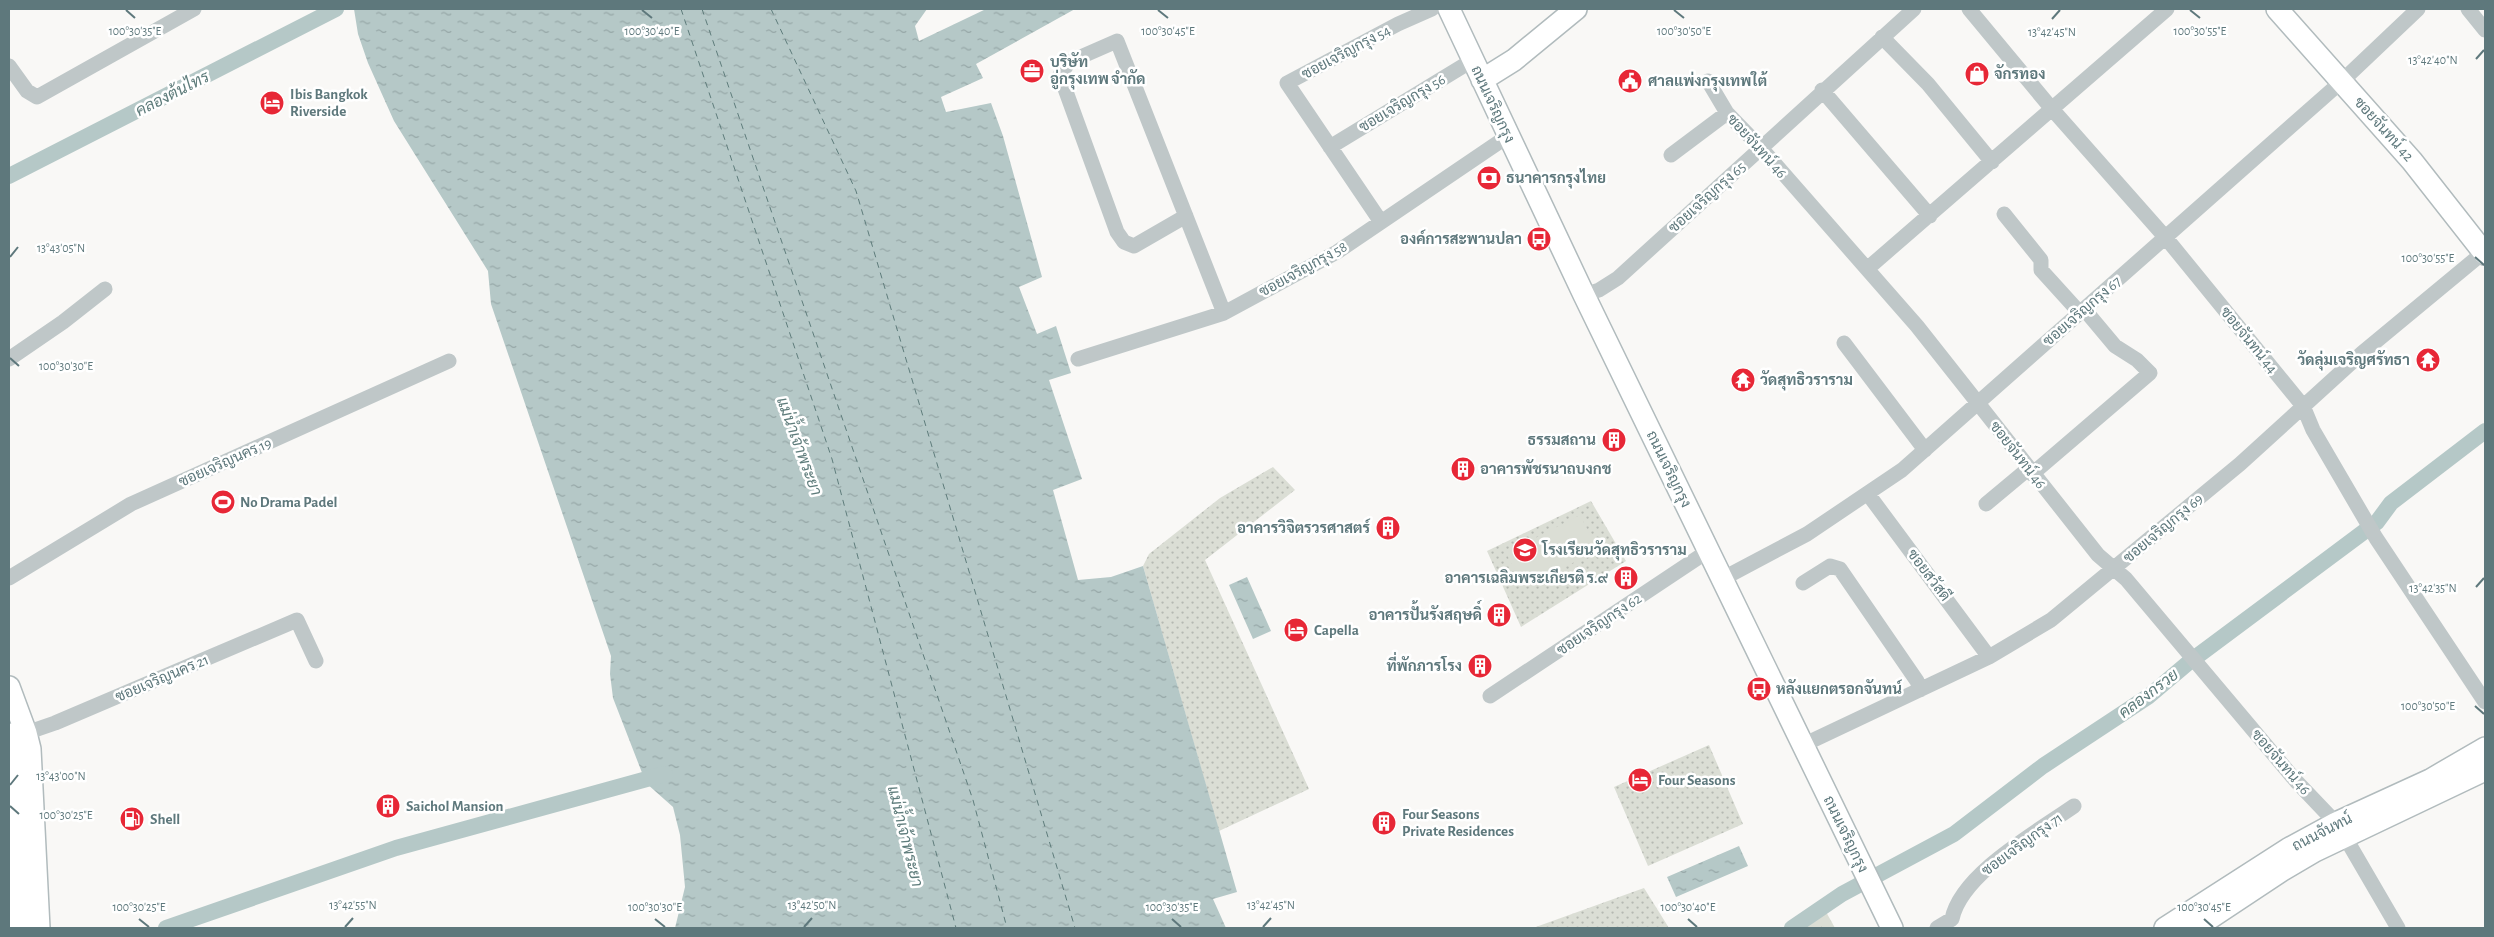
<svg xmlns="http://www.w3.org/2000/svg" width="2494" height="937" font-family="'Alegreya Sans',Sarabun,sans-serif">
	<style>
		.forest { fill: url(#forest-firs) }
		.park { fill: url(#park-dots) }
		.pitch { fill: #dbded5 }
		.water { fill: url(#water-ripples) }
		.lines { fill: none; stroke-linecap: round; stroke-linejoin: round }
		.canal { stroke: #b5c8c7; stroke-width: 16 }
		.ferry { stroke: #5e7c7b; stroke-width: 1; stroke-dasharray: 6 5; stroke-linecap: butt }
		.secondary-casing { stroke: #b1bbbd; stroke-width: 24 }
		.street { stroke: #bfc7c8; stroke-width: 15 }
		.secondary { stroke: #fff; stroke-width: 21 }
		.ticks { fill: none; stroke: #5e787c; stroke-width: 2 }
		.labels { text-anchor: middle; stroke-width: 5; stroke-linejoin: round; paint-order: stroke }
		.street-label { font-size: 15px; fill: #5e787c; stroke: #fff }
		.poi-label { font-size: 15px; font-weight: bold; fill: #5e787c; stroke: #fff; text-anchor: start }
		.water-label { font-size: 16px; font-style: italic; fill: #5e7c7b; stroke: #fff }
		.ticks-label { font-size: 12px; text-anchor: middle; fill: #5e787c; stroke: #fff; stroke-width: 5; stroke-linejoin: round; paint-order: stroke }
	</style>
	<defs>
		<pattern id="forest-firs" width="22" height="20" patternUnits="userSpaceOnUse" patternTransform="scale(1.25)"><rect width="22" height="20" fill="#dbded5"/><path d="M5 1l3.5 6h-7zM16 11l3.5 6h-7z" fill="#b5b9b2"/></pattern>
		<pattern id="park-dots" width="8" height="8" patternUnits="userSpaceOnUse" patternTransform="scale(1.25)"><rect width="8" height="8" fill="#dbded5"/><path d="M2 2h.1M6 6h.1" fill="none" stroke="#b5b9b2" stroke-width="1.8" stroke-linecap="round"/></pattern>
		<pattern id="water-ripples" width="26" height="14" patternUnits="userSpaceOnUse" patternTransform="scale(1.25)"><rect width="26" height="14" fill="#b5c8c7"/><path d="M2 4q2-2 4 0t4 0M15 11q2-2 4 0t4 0" fill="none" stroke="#96a7a7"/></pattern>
	</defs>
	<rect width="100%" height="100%" fill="#f9f8f6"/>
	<path class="forest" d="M 1825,910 L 1835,928 L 1798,928 Z"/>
	<path class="park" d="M 1273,467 L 1295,490 L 1205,560 L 1309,789 L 1219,831 L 1143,566 L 1149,554 L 1220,498 Z
		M 1591,501 L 1626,561 L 1521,627 L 1487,551 Z
		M 1709,745 L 1743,824 L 1648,866 L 1614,787 Z
		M 1644,888 L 1669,928 L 1533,928 Z"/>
	<path class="pitch" d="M 1580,515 L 1598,550 L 1524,588 L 1506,553 Z"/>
	<path class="water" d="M 354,9 L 927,9 L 915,26 L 919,41 L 986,9 L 1075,9 L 976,64 L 983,78 L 941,97 L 946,112 L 991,103 L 1003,136 L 1042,277 L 1019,287 L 1037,334 L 1056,326 L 1071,373 L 1049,380 L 1082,479 L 1053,490 L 1078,580 L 1111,577 L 1143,566 L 1237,892 L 1213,899 L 1226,928 L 675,928 L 685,887 L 680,835 L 673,807 L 646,783 L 613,698 L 610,674 L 611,656 L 491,304 L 488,271 L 394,121 L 368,63 L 358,34 Z
		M 1247,577 L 1271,631 L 1253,639 L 1229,585 Z
		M 1739,846 L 1748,866 L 1676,897 L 1667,877 Z"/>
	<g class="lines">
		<path class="canal" d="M 9,176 L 336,9
			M 166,928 L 396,848 L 665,774
			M 1792,928 L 1842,894 L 1954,834 L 2043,766 L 2149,696 L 2188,663 L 2377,522 L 2391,503 L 2485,431"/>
		<path class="ferry" d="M 681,9 L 832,459 L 956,928
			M 702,9 L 973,800 L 1007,928
			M 771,9 L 856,191 L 1075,928"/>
		<defs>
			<path id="secondary" d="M 1449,9 L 1584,295 L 1892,928
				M 2277,9 L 2412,161 L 2485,254
				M 1482,80 L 1514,60 L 1576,9
				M 9,687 L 26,733 L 30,749 L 39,928
				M 9,734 L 14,794 L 18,928
				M 2165,928 L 2288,849 L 2336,823 L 2430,780 L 2485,748
				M 2195,928 L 2281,871 L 2315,851 L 2485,770"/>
		</defs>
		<use href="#secondary" class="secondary-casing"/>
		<path class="street" d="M 1969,9 L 2052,109 L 2166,238 L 2303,406 L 2313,430 L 2376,538 L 2485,702
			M 2468,9 L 2485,30
			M 1882,37 L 1928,84 L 1992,162
			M 9,66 L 27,91 L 37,97 L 194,9
			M 1708,81 L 1727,113 L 1761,148 L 1917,326 L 2098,555 L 2126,579 L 2296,781 L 2336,823
			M 1822,90 L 1930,216
			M 1330,147 L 1473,60
			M 1671,155 L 1727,113
			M 2004,214 L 2041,260 L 2041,270 L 2080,313
			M 1186,216 L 1134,246 L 1124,242 L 1117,232 L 1060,75 L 1069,62 L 1117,41 L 1224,313
			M 1381,222 L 1287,83 L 1398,24 L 1432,9
			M 1867,269 L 2167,9
			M 1584,295 L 1599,290 L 1618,278 L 1914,9
			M 1844,343 L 1925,450
			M 9,359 L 63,322 L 105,289
			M 1078,359 L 1224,313 L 1337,252 L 1508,136
			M 2032,474 L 2150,373 L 2137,360 L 2115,346 L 2084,309
			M 1868,494 L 1989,657
			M 1986,504 L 2028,469
			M 9,578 L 131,504 L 449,361
			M 1722,579 L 1807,534 L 1902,470 L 2341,82 L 2418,9
			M 1803,583 L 1830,566 L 1840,569 L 1917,681 L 1920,690
			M 1490,696 L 1708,551
			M 26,733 L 55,723 L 297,620 L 316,661
			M 1803,745 L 1989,657 L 2051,620 L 2240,464 L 2362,353 L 2484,252
			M 2345,837 L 2398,928
			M 1937,928 L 1952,919 C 1961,874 2037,832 2074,806"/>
		<use href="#secondary" class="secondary"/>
	</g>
	<path class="ticks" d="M 126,10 L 135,18M 642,10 L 652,18M 1158,10 L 1168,18M 1674,10 L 1684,18M 2190,10 L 2200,18M 2052,19 L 2060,10M 2476,59 L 2484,50M 10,257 L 18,247M 2475,257 L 2484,265M 10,358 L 19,366M 2476,587 L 2484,578M 2475,706 L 2484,714M 10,785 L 18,775M 10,806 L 19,814M 139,919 L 149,927M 655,919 L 665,927M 1172,919 L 1181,927M 1688,919 L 1697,927M 2204,919 L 2213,927M 345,927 L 353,918M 804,927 L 812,918M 1263,927 L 1271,918"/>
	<defs>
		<symbol id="office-disc" viewBox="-11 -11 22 22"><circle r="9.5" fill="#e72736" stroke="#fff"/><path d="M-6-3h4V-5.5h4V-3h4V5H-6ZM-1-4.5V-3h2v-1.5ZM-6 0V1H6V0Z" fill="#fff"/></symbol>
		<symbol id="shop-disc" viewBox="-11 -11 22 22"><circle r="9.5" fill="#e72736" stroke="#fff"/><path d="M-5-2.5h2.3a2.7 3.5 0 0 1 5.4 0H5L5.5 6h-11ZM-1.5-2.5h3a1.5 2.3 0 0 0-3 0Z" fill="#fff"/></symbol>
		<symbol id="civic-disc" viewBox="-11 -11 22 22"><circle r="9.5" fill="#e72736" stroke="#fff"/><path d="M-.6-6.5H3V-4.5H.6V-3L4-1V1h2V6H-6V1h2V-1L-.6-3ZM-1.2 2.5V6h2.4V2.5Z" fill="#fff"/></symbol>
		<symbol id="hotel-disc" viewBox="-11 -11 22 22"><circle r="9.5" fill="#e72736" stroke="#fff"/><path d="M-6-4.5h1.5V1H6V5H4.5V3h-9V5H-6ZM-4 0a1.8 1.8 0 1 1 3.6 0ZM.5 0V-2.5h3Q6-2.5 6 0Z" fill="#fff"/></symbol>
		<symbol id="bank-disc" viewBox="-11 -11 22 22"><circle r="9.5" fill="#e72736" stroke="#fff"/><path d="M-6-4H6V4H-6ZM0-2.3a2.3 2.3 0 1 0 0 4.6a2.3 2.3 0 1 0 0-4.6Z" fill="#fff"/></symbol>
		<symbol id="bus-disc" viewBox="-11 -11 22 22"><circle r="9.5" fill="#e72736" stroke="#fff"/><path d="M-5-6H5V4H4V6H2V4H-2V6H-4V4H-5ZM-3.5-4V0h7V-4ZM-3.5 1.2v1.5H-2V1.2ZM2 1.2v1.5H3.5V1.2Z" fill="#fff"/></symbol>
		<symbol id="temple-disc" viewBox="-11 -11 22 22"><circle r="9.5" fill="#e72736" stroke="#fff"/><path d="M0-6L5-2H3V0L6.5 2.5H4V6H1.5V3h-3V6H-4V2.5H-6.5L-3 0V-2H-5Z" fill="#fff"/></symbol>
		<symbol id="building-disc" viewBox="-11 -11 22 22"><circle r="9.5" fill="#e72736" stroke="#fff"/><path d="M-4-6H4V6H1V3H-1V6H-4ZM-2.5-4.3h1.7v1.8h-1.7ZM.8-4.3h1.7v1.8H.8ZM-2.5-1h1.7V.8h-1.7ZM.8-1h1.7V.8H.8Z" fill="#fff"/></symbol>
		<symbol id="stadium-disc" viewBox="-11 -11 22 22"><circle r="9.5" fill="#e72736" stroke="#fff"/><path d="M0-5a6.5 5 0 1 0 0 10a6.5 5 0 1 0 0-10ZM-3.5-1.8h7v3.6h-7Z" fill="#fff"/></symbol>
		<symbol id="school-disc" viewBox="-11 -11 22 22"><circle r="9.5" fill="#e72736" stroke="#fff"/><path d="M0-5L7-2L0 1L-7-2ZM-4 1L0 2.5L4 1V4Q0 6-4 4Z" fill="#fff"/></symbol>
		<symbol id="fuel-disc" viewBox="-11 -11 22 22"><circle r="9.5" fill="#e72736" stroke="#fff"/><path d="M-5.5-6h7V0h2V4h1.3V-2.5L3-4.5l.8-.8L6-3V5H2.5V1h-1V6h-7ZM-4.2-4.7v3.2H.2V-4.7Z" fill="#fff"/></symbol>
	</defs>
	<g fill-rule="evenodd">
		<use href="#office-disc" x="1018" y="57" width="28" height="28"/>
		<use href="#shop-disc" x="1963" y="60" width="28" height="28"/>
		<use href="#civic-disc" x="1616" y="67" width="28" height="28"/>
		<use href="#hotel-disc" x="258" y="89" width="28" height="28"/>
		<use href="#bank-disc" x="1475" y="164" width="28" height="28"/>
		<use href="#bus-disc" x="1525" y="225" width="28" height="28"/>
		<use href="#temple-disc" x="2414" y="346" width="28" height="28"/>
		<use href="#temple-disc" x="1729" y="366" width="28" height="28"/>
		<use href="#building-disc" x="1600" y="426" width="28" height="28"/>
		<use href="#building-disc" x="1449" y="455" width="28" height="28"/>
		<use href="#stadium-disc" x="209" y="488" width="28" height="28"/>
		<use href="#building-disc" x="1374" y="514" width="28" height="28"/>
		<use href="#school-disc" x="1511" y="536" width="28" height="28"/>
		<use href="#building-disc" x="1612" y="564" width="28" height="28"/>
		<use href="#building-disc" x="1485" y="601" width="28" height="28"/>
		<use href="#hotel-disc" x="1282" y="616" width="28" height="28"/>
		<use href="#building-disc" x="1466" y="652" width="28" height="28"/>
		<use href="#bus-disc" x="1745" y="675" width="28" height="28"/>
		<use href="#hotel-disc" x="1626" y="766" width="28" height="28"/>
		<use href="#building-disc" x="374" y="792" width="28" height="28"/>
		<use href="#fuel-disc" x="118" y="805" width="28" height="28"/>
		<use href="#building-disc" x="1370" y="809" width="28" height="28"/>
	</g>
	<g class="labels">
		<g class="street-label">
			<text transform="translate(1346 52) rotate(-28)" y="5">ซอยเจริญกรุง 54</text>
			<text transform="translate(1402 103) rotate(-31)" y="5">ซอยเจริญกรุง 56</text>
			<text transform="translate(1493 104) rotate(65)" y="5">ถนนเจริญกรุง</text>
			<text transform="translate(2384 129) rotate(48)" y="5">ซอยจันทน์ 42</text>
			<text transform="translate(1757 146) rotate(48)" y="5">ซอยจันทน์ 46</text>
			<text transform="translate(1707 197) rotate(-42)" y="5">ซอยเจริญกรุง 65</text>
			<text transform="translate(1303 269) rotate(-29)" y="5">ซอยเจริญกรุง 58</text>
			<text transform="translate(2082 311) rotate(-41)" y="5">ซอยเจริญกรุง 67</text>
			<text transform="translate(2249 340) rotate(51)" y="5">ซอยจันทน์ 44</text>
			<text transform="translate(2018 455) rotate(52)" y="5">ซอยจันทน์ 46</text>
			<text transform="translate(225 462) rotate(-24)" y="5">ซอยเจริญนคร 19</text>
			<text transform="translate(1669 469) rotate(64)" y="5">ถนนเจริญกรุง</text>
			<text transform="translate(2163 528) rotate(-40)" y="5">ซอยเจริญกรุง 69</text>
			<text transform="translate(1929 575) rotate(53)" y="5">ซอยสวัสดี</text>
			<text transform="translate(1599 624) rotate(-34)" y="5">ซอยเจริญกรุง 62</text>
			<text transform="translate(162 678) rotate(-23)" y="5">ซอยเจริญนคร 21</text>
			<text transform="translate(2281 762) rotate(49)" y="5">ซอยจันทน์ 46</text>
			<text transform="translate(2322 832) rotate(-27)" y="5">ถนนจันทน์</text>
			<text transform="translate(1846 834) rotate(64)" y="5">ถนนเจริญกรุง</text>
			<text transform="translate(2022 844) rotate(-36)" y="5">ซอยเจริญกรุง 71</text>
		</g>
		<g class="poi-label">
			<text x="1050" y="67">บริษัท<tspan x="1050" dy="17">อู่กรุงเทพ จำกัด</tspan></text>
			<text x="1994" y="79">จักรทอง</text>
			<text x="1648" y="86">ศาลแพ่งกรุงเทพใต้</text>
			<text x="290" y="99">Ibis Bangkok<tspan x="290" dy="17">Riverside</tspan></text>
			<text x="1506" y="183">ธนาคารกรุงไทย</text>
			<text x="1522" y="244" text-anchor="end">องค์การสะพานปลา</text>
			<text x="2410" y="365" text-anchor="end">วัดลุ่มเจริญศรัทธา</text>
			<text x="1760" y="385">วัดสุทธิวราราม</text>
			<text x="1596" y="445" text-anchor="end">ธรรมสถาน</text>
			<text x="1480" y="474">อาคารพัชรนาถบงกช</text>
			<text x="240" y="507">No Drama Padel</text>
			<text x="1370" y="533" text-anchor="end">อาคารวิจิตรวรศาสตร์</text>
			<text x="1542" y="555">โรงเรียนวัดสุทธิวราราม</text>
			<text x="1608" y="583" text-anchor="end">อาคารเฉลิมพระเกียรติ ร.๙</text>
			<text x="1482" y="620" text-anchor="end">อาคารปั้นรังสฤษดิ์</text>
			<text x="1314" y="635">Capella</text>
			<text x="1462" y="671" text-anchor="end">ที่พักภารโรง</text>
			<text x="1776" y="694">หลังแยกตรอกจันทน์</text>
			<text x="1658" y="785">Four Seasons</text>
			<text x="406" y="811">Saichol Mansion</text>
			<text x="1402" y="819">Four Seasons<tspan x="1402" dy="17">Private Residences</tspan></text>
			<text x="150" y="824">Shell</text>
		</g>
		<g class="water-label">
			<text transform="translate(172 93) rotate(-27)" y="6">คลองต้นไทร</text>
			<text transform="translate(800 446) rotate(70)" y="6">แม่น้ำเจ้าพระยา</text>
			<text transform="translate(2148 693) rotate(-37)" y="6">คลองกรวย</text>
			<text transform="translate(906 836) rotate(76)" y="6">แม่น้ำเจ้าพระยา</text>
		</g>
	</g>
	<g class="ticks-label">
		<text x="135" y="35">100°30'35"E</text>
		<text x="652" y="35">100°30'40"E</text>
		<text x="1168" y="35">100°30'45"E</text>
		<text x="1684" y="35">100°30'50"E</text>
		<text x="2200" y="35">100°30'55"E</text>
		<text x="2052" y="36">13°42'45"N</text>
		<text x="2433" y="64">13°42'40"N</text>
		<text x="61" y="252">13°43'05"N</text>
		<text x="2428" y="262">100°30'55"E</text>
		<text x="66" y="370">100°30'30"E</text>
		<text x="2433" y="592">13°42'35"N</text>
		<text x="2428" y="710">100°30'50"E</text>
		<text x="61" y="780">13°43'00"N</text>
		<text x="66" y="819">100°30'25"E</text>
		<text x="353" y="909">13°42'55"N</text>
		<text x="812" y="909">13°42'50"N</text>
		<text x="1271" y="909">13°42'45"N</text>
		<text x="139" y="911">100°30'25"E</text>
		<text x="655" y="911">100°30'30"E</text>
		<text x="1172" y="911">100°30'35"E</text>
		<text x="1688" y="911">100°30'40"E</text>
		<text x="2204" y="911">100°30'45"E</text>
	</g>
	<rect width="2494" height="937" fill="none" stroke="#5e787c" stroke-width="20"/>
</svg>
